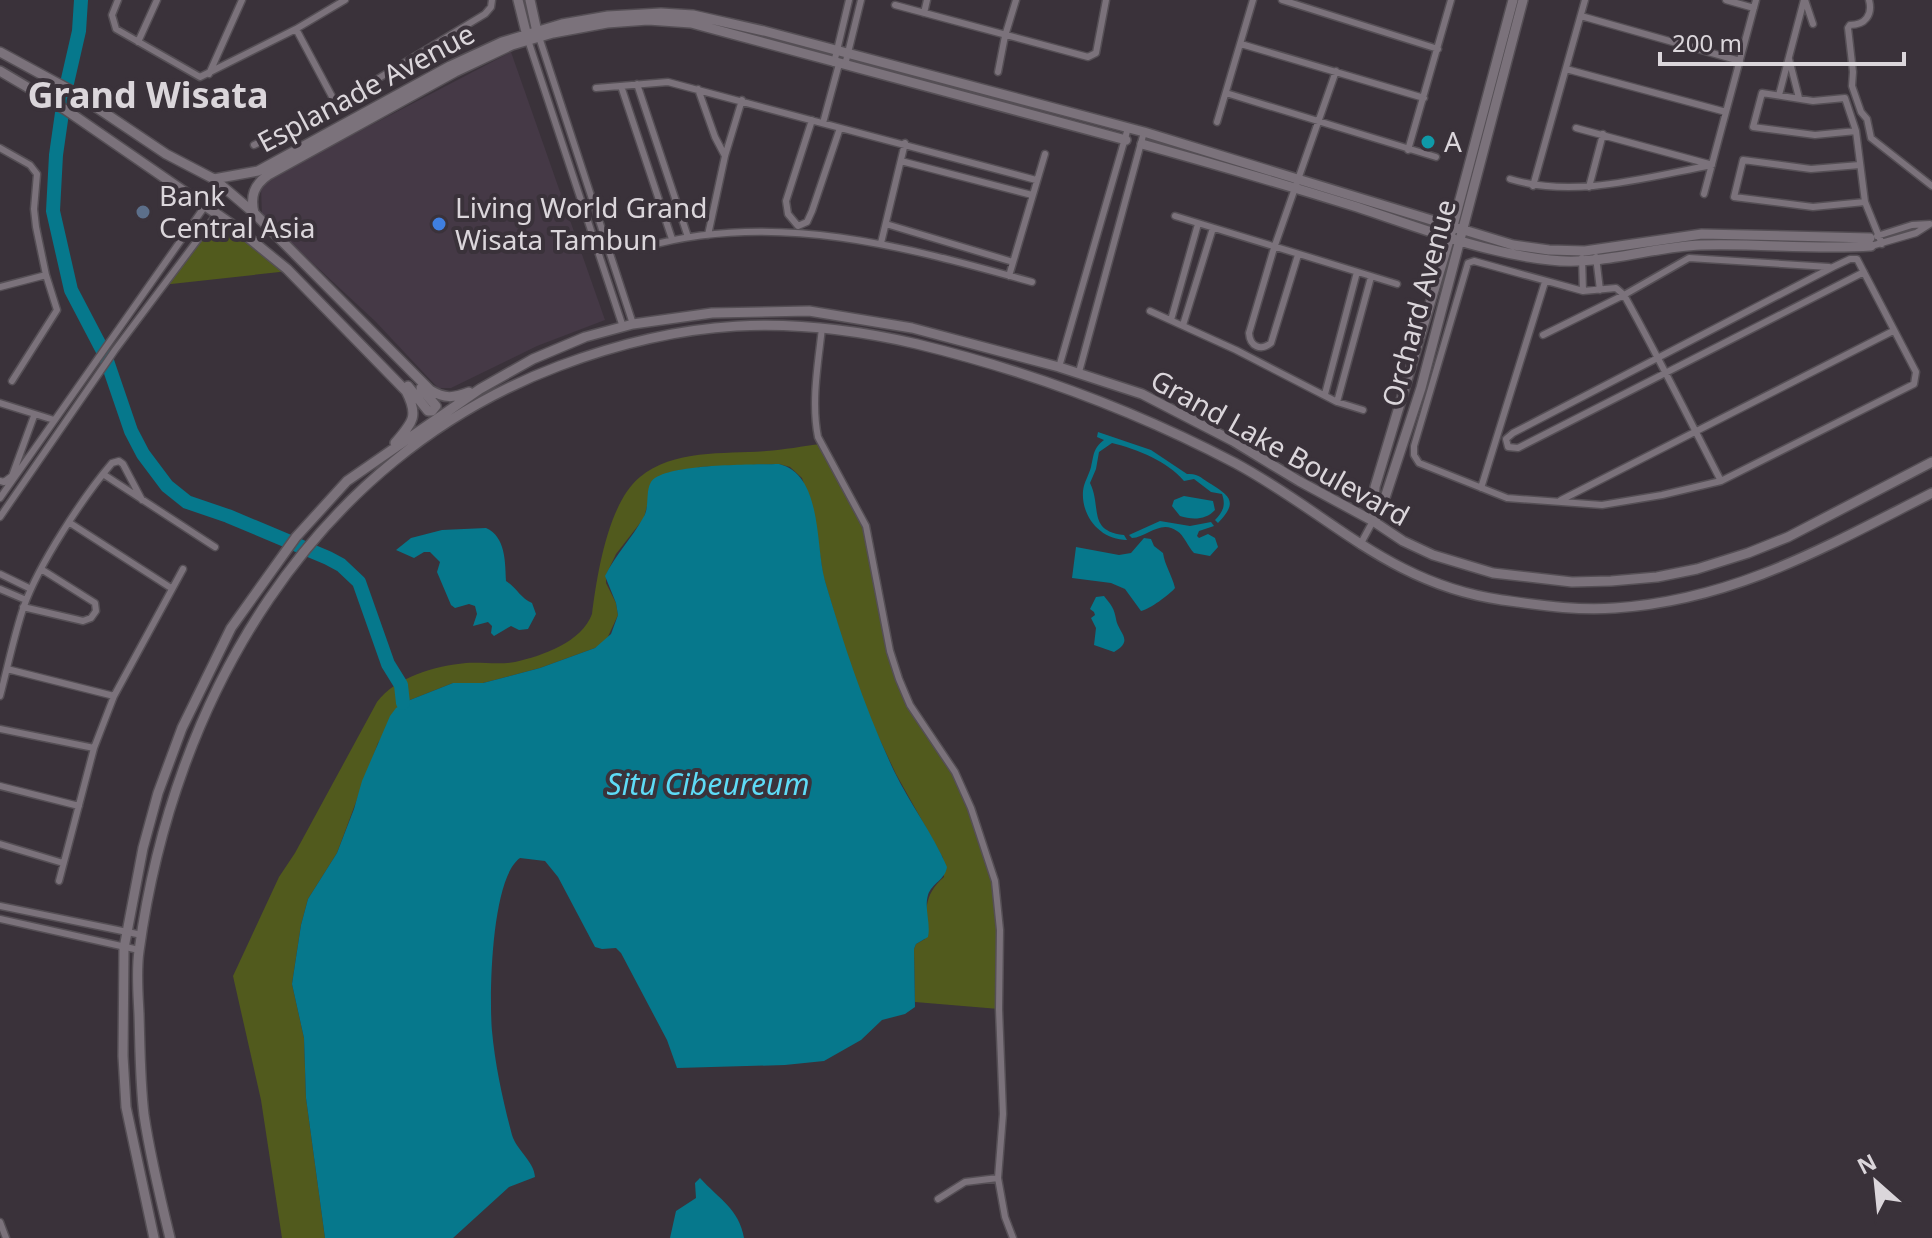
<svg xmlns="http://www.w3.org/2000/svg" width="1932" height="1238" font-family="'Noto Sans',sans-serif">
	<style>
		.built { fill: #453946 }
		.green { fill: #515a1d }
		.water { fill: #06788c }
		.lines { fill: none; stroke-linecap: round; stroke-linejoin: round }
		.river { stroke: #06788c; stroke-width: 14 }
		.street-casing { stroke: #554f55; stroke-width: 9 }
		.secondary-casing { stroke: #554f55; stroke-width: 12 }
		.street { stroke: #7b727b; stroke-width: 6 }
		.secondary { stroke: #7b727b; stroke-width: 9 }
		.culture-dot { fill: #0f9aa8; stroke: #3a323a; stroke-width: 3 }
		.service-dot { fill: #5c6f8a; stroke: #3a323a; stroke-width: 3 }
		.shop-dot { fill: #3f7fe0; stroke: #3a323a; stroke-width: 3 }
		.labels { text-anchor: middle; stroke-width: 8; stroke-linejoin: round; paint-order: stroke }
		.street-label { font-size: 28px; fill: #dbd6db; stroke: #3a323a }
		.poi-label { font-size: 28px; fill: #dbd6db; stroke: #3a323a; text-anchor: start }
		.water-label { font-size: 30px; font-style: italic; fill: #5edbf6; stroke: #3a323a }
		.district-label { font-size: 36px; font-weight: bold; fill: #dbd6db; stroke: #3a323a }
	</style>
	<rect width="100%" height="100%" fill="#3a323a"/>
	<path class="built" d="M 511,52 L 605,320 L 537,346 L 451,388 L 438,388 L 375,321 L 262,216 L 261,188 L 272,177 Z"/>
	<path class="green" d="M 217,214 L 289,271 L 162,285 Z
		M 821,444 L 866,526 L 890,651 L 910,705 L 955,772 L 995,881 L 999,910 L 999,1009 L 915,1002 L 914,949 L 916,944 L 925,939 C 927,912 922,896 944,877 L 943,858 L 896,774 L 871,721 L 848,660 L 823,575 L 814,514 L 802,478 L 790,467 L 779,464 L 699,467 L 649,498 L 644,518 L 616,554 L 606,575 L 606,583 L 616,603 L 618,615 L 606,641 L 595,648 L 540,668 L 483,683 L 453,683 L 410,700 L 378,743 L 337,853 L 308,899 L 301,925 L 292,984 L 304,1038 L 306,1098 L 325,1238 L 282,1238 L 261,1100 L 233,976 L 279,877 L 295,853 L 377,702 C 396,677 435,666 466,663 C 482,662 500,665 515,662 C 542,656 582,642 592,614 C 597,575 608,503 640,477 C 673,449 726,454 766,451 C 784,450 803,446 821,444 Z"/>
	<path class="water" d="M 1098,432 L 1151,450 L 1187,474 C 1199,473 1202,479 1211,484 C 1232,497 1237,503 1218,523 L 1215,520 C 1223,512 1226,505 1222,494 L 1211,492 L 1194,479 L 1184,481 C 1167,461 1137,449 1112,443 L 1099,452 L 1096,469 L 1090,483 C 1102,507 1087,531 1124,535 L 1127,540 C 1101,540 1081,517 1083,491 C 1084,482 1089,475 1091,467 C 1094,455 1093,448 1104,440 L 1097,437 Z
		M 779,464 C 823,475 815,545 825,581 C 844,646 865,709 894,771 C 910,804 933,834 947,867 C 945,880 932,883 928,895 C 924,909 931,923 928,937 L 916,944 L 914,949 L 915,1007 L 905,1014 L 882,1020 L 861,1040 L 824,1061 L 785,1065 L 677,1068 L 667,1040 L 621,953 L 616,948 L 602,949 L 595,947 L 558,877 L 545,861 L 520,858 C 491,878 489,997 492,1031 C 495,1065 503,1101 512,1135 C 517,1151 534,1161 535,1177 L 509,1187 L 453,1238 L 325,1238 L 306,1098 L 304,1038 L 292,984 L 301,925 L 308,899 L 337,853 L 354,809 L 362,781 L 390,716 L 396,708 L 410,700 L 453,683 L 483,683 L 540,668 L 595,648 L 611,634 L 618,615 L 616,603 L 605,576 C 616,554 632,538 643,518 C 650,508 645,492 651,482 C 664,463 755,465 779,464 Z
		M 1184,496 L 1213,501 L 1215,510 C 1206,520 1192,520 1180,516 L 1172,506 L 1174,500 Z
		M 1160,521 L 1190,526 L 1211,522 L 1214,526 L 1199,531 L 1197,536 L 1199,538 L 1208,534 L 1215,538 L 1218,547 L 1210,556 L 1194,553 C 1188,547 1184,535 1177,531 C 1161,519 1147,537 1132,538 L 1129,535 Z
		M 486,528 C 506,537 505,562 506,581 C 517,588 520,598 532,603 L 536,614 L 528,629 L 519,630 L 511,626 L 494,636 L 491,633 L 492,626 L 488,622 L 473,626 L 477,614 L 475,606 L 469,604 L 455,608 L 451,605 L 437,572 L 440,562 L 430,552 L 424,552 L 414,558 L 396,550 L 411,538 L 442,530 Z
		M 1144,538 L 1151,539 L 1154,546 L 1163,553 C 1165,566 1172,575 1175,588 C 1169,595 1150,609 1141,611 L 1125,589 L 1111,583 L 1072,578 L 1076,547 L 1119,555 L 1131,553 Z
		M 1104,596 C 1112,606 1114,608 1116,619 C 1118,633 1135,640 1114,652 L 1094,645 L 1096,628 L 1091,618 L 1095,615 L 1094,612 L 1090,609 L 1096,597 Z
		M 700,1178 C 719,1199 739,1209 744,1238 L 670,1238 L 676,1211 L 696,1198 L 695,1183 Z"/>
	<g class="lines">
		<path class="river" d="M 81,0 L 79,31 L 65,92 L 56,155 L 53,211 L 71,290 L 105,355 L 131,431 L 143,454 L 167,486 L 187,502 L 228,516 L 328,558 L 341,565 L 359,582 L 388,664 L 401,685 L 403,703"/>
		<defs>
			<path id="street" d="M 118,0 L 112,15 L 116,29 L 200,77 L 296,29 L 345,0
				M 1282,0 L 1438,49
				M 1726,0 L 1754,8
				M 1805,0 L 1813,24
				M 1869,0 C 1873,15 1865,25 1850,25 L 1848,28 L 1853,72 L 1852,86 L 1861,112 L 1867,119 L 1871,138 L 1932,186
				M 895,5 L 1088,57 L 1096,53 L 1106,0
				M 924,13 L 927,0
				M 1581,16 L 1740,61
				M 296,29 L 336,104
				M 539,37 L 633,324
				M 528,40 L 623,327
				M 138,42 L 157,0
				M 1241,44 L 1424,98
				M 1789,59 L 1799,98
				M 834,63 L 849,0
				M 845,65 L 861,0
				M 1566,69 L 1726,112
				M 998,72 L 1005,36 L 1016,0
				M 209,74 L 242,0
				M 637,84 L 688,237
				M 621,86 L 672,239
				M 596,88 L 668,82 L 1036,180
				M 698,89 L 715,137 L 725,156
				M 1226,93 L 1436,157
				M 1779,95 L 1804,0
				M 812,120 L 786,201 L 788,214 L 798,226 L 807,222 L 812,211 L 840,128
				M 1217,122 L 1253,0
				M 823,123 L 839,64
				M 1576,128 L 1709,164
				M 1856,131 L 1815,135 L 1753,127 L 1762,93 L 1813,101 L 1845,98 L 1856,131 L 1865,202 L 1882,244
				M 254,145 L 336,104 L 485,14 L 491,7 L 492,0
				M 0,148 L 30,165 L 37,174 L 34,209 L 36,227 L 46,275 L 57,310 L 12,381
				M 1408,150 L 1451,0
				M 901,161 L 1032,195
				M 1860,165 L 1811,169 L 1743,160 L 1734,197 L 1813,207 L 1865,202
				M 1510,179 C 1575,199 1647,177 1712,165
				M 1533,186 L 1585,0
				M 1589,187 L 1603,134
				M 1704,194 L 1756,0
				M 1175,216 L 1397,284
				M 886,224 L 1013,262
				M 708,235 L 725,156 L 742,100
				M 881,243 L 905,143
				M 1871,246 L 1916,233 L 1930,224 L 1912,225 L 1877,236
				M 645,247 C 774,210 907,247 1032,282
				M 1298,255 L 1271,343 C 1261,351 1250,347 1249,333 L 1274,248 L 1336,71
				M 1596,257 L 1600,290
				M 1582,258 L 1583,291
				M 1009,276 L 1045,154
				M 0,287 L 46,275
				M 1150,311 L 1236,350 L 1337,402 L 1363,410
				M 1171,320 L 1198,224
				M 1183,325 L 1213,228
				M 822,328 C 818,364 811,402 818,437 L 866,526 L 890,651 L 899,679 L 910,705 L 955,772 L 971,808 L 995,881 L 1000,930 L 999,1009 L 1003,1114 L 998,1178 L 1005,1217 L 1013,1238
				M 1543,335 L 1624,295 L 1689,258 L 1829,267
				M 1059,367 L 1128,128
				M 1079,372 L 1144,132
				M 1325,394 L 1357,272
				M 1337,402 L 1371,277
				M 0,403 L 54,420
				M 103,474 L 215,547
				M 0,481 L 4,482 L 12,476 L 34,416
				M 1721,481 C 1689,419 1658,356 1624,295 L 1616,288 L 1583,291 L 1474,261 L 1468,263 L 1414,446 L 1414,455 L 1419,463 L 1507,498 L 1602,505 L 1662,495 L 1721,481 L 1914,384 L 1916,372 L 1857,259 L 1850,259 L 1833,267 L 1513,433 L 1506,439 L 1508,447 L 1518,448 L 1864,272
				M 1481,488 L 1545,282
				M 0,498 L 205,206
				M 1561,500 L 1893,331
				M 0,517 L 115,350 L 217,214
				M 70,523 L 171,588
				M 1360,545 L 1373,521
				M 0,574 L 31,589
				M 0,589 L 26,600
				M 23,607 L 83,621 L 91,618 L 96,611 L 95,603 L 41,569
				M 7,669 L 114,696
				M 0,696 C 8,666 14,635 24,606 C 39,564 83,497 112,463 L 119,461 L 123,464 L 142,500
				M 0,729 L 94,748
				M 0,786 L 79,806
				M 0,844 L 63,863
				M 59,881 L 94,748 L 114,696 L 183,569
				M 0,906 L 142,935
				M 0,919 L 139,950
				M 938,1199 L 965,1182 L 998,1178
				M 0,1222 L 6,1238"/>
			<path id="secondary" d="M 518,0 L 527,36
				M 530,0 L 537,32
				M 0,52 L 72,91 L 166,154 L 214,179 L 254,213 L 430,390 C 445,399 453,398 469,392
				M 0,71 L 66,110 L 233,225 L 287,269 L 406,391 C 419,416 413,422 395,443
				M 1142,144 C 1214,164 1286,185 1357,207 C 1420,228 1484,253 1550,260 C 1602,266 1650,247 1701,245 C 1758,243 1814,250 1871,246
				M 214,179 L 258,171 L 450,66 L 502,42 L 562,24 L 608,16 L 661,13 L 693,15 L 764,31 L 1144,132 L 1513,245 L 1549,250 L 1585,251 L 1702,234 L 1870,238
				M 254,213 C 250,196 254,185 268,175 L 455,72 L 512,45 L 553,33 L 607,23 L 648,20 L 691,23 L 1126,140
				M 408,386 L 428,411 L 432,411 L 436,406 L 421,388
				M 1373,521 L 1380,513 L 1421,388 L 1523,0
				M 1373,521 L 1375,487 L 1450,237 L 1513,0
				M 154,1238 L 126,1107 L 123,1056 L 124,948 L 143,848 L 158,793 L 182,728 L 231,628 L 296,537 L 347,481 L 480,389 L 533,359 L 585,337 L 633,324 L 712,313 L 809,311 L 912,328 L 1059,367 L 1142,394 L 1233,441 L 1299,481 L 1373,521 L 1403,541 L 1433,555 L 1493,573 L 1572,582 L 1611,581 L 1657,577 L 1697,569 L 1748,553 L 1788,537 L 1932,462
				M 170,1238 C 160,1197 150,1156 144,1115 C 140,1081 140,1047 139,1014 C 138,993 136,971 139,951 C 173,699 312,459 559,366 C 684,319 787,314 917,344 C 1028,371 1134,410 1235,463 C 1330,514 1389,584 1502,600 C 1539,605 1577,611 1615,608 C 1735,600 1827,546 1932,493"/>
		</defs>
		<use href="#street" class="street-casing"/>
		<use href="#secondary" class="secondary-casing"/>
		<use href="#street" class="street"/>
		<use href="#secondary" class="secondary"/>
	</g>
	<circle class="culture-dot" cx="1428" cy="142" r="8"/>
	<circle class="service-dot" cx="143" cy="212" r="8"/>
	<circle class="shop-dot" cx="439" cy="224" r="8"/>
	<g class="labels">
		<g class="street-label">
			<text transform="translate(366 88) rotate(-28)" y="10">Esplanade Avenue</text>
			<text transform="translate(1419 303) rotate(-75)" y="10">Orchard Avenue</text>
			<text transform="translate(1280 448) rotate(29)" y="10">Grand Lake Boulevard</text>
		</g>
		<g class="poi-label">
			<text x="1444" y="152">A</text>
			<text x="159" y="206">Bank<tspan x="159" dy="32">Central Asia</tspan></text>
			<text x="455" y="218">Living World Grand<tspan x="455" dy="32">Wisata Tambun</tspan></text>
		</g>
		<g class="water-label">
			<text x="708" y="795">Situ Cibeureum</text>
		</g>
		<g class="district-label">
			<text x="148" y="108">Grand Wisata</text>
		</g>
	</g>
	<g transform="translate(1876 1182) rotate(333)" stroke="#3a323a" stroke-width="6" paint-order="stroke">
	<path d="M0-6L14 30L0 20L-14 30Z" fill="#dbd6db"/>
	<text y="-12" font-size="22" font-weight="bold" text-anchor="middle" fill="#dbd6db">N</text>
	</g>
	<path d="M1660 52v12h244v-12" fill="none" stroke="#dbd6db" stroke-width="4"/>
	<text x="1672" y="52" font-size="24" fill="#dbd6db" stroke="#3a323a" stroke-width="6" paint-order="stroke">200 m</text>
</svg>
